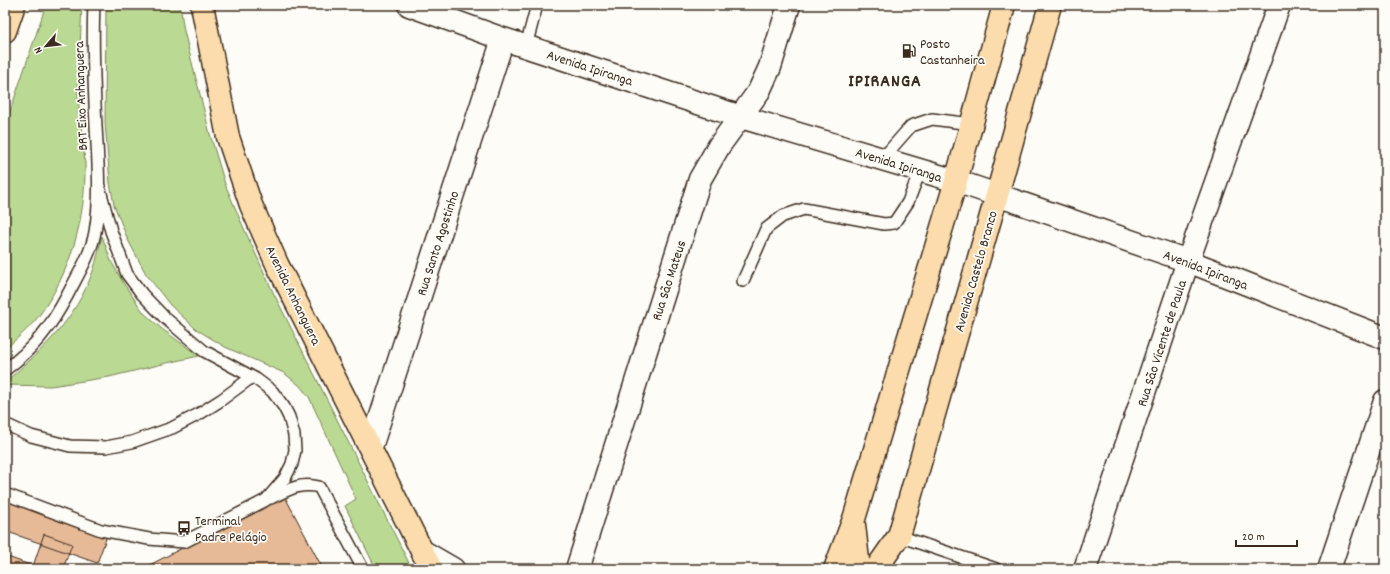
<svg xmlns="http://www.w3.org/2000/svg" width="1390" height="574" font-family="Dekko,sans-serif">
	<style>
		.green { fill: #bad992; stroke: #7a8258 }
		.building { fill: #e7ba97; stroke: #3b2a1e }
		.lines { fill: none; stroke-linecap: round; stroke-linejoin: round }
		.lane-casing { stroke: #3b2a1e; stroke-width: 14 }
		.street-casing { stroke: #3b2a1e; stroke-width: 25 }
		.primary-casing { stroke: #3b2a1e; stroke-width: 25 }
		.highway-casing { stroke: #3b2a1e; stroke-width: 25 }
		.lane { stroke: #fdfcf7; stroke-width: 11 }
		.street { stroke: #fdfcf7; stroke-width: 22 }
		.primary { stroke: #fcdcac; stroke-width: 22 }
		.highway { stroke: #fcdcac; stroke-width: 22 }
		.labels { text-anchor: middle; stroke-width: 3.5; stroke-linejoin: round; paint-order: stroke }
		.poi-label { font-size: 14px; fill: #3b2a1e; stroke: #fdfcf7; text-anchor: start }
		.street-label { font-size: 14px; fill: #3b2a1e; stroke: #fdfcf7 }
		.district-label { font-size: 18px; font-weight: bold; letter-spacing: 1px; fill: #3b2a1e; stroke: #fdfcf7 }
	</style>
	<rect width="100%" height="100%" fill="#fdfcf7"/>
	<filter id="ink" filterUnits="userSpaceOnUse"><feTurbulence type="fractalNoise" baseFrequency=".025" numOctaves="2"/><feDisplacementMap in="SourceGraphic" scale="8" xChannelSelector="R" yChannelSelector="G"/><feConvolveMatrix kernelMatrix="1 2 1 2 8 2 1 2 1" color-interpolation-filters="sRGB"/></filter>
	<g filter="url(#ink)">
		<path class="green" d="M 46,5 L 82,5 C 81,24 80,44 80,63 C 79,73 78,83 78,93 C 79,116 84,140 85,163 C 86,218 71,273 38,317 C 29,329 16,339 5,349 L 5,126 Z
			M 106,5 L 180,5 L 184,31 L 210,134 L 225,184 L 242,224 L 273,292 L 412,569 L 376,569 L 345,506 L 356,499 L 309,397 L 299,385 L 284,373 L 225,347 L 196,329 L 170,305 L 146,274 L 128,240 L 114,205 L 110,183 L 105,123 Z
			M 102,236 L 111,261 L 124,284 L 144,313 L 162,329 L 199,356 L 171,362 L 109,377 L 51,386 L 5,385 L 5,382 C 44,349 75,320 93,271 C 97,260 99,247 102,236 Z"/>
		<path class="building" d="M 284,495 L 323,569 L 217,569 L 215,567 L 211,569 L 142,569 Z
			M 5,500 L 107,536 L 97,563 L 5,531 Z
			M 44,534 L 72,544 L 63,569 L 32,569 Z
			M 5,556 L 41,569 L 5,569 Z"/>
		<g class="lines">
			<defs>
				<path id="lane" d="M 526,46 L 537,5
					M 882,159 L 911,126 L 932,119 L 971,124
					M 743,281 L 766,229 L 783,216 L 804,209 L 884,224 L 894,223 L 908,202 L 920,171
					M 5,370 C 34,348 50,328 67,296 C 77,276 91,255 95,232 C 101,197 98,162 96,126 C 94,86 92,45 94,5
					M 5,424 L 31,436 L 70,446 L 106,447 L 132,442 L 172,428 L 199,414 L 221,400 L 252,377
					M 5,494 L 101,530 L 149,539 L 184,542 L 266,500 L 285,478 L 292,464 L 295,450 L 294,435 L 289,417 L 284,407 L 272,391 L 256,379 L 204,351 L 164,317 L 142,294 L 127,274 L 111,231 L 99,186
					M 271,498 C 288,490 300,482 319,487 L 363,569
					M 899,536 L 996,569"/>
				<path id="street" d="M 409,5 L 503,39 L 741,117 L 956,181 L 997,195 L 1188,261 L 1385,338
					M 371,447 L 503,39
					M 422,551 L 453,569
					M 577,569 L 700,179 L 719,146 L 759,91 L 770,67 L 789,5
					M 1085,569 L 1188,261 L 1279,5
					M 1329,569 L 1385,401"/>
				<path id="primary" d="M 202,5 L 228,137 L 251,205 L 277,264 L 431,569
					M 854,525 L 859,569
					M 835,569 L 854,519 L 956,181 L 1004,5"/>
				<path id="highway" d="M 5,31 L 14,5
					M 876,569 L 899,536 L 997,195 L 1050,5"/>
			</defs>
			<use href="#lane" class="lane-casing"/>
			<use href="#street" class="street-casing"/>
			<use href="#primary" class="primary-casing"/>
			<use href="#highway" class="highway-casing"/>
			<use href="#lane" class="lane"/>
			<use href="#street" class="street"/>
			<use href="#primary" class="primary"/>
			<use href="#highway" class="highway"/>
		</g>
	</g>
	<defs>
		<symbol id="fuel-bare" viewBox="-9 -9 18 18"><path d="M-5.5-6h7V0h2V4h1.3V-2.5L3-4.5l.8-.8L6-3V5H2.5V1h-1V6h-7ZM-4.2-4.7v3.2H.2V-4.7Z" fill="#3b2a1e" stroke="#fdfcf7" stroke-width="2.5" paint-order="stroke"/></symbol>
		<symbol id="bus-bare" viewBox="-9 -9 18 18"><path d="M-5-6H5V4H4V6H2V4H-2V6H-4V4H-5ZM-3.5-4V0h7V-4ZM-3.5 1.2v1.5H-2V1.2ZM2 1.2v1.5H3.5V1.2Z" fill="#3b2a1e" stroke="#fdfcf7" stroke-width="2.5" paint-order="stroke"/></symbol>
	</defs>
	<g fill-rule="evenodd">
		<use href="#fuel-bare" x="899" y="41" width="20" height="20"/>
		<use href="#bus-bare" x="174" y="518" width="20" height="20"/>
	</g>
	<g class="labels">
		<g class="poi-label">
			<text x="920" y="48">Posto<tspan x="920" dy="16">Castanheira</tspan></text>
			<text x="195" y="525">Terminal<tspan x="195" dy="16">Padre Pelágio</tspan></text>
		</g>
		<g class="street-label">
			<text transform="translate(590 67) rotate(18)" y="5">Avenida Ipiranga</text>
			<text transform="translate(80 96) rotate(-92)" y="5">BRT Eixo Anhanguera</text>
			<text transform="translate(899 164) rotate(17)" y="5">Avenida Ipiranga</text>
			<text transform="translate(437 243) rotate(-72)" y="5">Rua Santo Agostinho</text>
			<text transform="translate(1206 269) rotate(21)" y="5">Avenida Ipiranga</text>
			<text transform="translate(975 271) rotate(-74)" y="5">Avenida Castelo Branco</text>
			<text transform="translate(668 280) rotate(-72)" y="5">Rua São Mateus</text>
			<text transform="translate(294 295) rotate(64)" y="5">Avenida Anhanguera</text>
			<text transform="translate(1161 343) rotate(-72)" y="5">Rua São Vicente de Paula</text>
		</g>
		<g class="district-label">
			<text x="885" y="86">IPIRANGA</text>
		</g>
	</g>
	<rect width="1390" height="574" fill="none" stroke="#fdfcf7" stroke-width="20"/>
	<rect x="10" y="10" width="1370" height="554" fill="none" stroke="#3b2a1e" stroke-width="1.5" filter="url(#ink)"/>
	<g transform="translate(46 46) rotate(242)" stroke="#fdfcf7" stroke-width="3" paint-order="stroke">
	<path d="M0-3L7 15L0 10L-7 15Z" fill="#3b2a1e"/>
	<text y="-6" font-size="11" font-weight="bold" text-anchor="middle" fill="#3b2a1e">N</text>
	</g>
	<path d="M1236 540v6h61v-6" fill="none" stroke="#3b2a1e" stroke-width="2"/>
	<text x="1242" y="540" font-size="12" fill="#3b2a1e" stroke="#fdfcf7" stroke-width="3" paint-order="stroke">20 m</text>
</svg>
